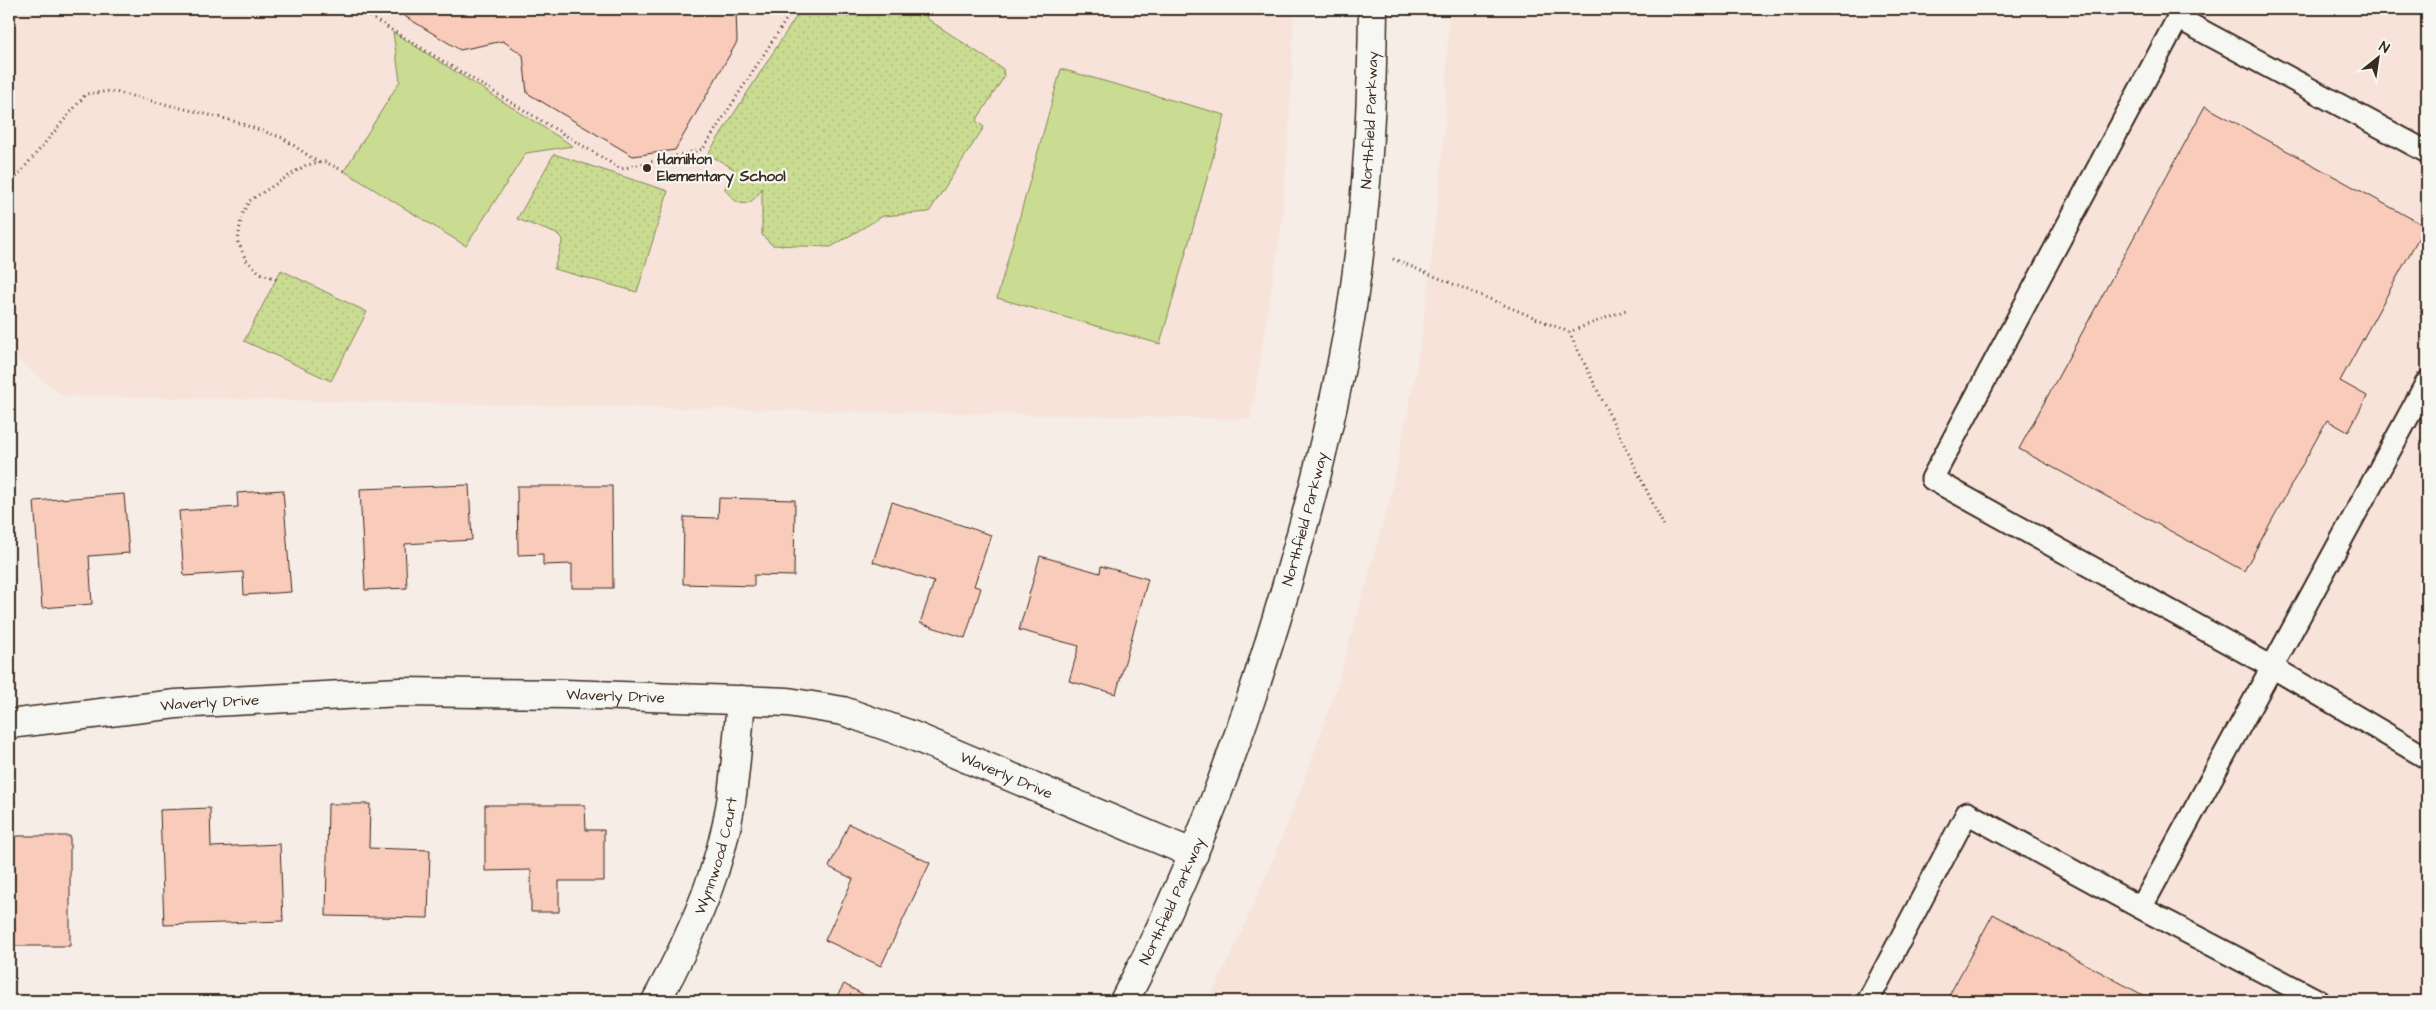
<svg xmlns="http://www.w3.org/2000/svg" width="2436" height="1010" font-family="'Architects Daughter',sans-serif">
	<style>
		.built { fill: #f7e3da }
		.park { fill: url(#park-dots); stroke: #828358 }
		.garden { fill: #cadc91; stroke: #828358 }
		.building { fill: #f8cbbb; stroke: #3b2a1e }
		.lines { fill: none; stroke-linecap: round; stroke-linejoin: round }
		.service-casing { stroke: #3b2a1e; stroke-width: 25 }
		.minor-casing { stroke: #3b2a1e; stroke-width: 31 }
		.path { stroke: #3b2a1e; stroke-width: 3; stroke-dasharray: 1 4; stroke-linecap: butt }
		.service { stroke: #f6f6f2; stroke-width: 21 }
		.minor { stroke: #f6f6f2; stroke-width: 28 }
		.poi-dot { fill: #3b2a1e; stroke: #f6f6f2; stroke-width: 2 }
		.labels { text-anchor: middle; stroke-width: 4.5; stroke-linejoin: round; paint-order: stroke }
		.street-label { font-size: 15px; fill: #3b2a1e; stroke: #f6f6f2 }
		.poi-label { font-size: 15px; font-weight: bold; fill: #3b2a1e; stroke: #f6f6f2; text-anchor: start }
	</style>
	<defs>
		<pattern id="park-dots" width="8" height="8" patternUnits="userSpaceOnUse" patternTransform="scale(1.25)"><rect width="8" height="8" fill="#cadc91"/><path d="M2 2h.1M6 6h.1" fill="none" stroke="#aebd7d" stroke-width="1.8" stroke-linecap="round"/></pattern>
	</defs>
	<rect width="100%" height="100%" fill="#f6ede7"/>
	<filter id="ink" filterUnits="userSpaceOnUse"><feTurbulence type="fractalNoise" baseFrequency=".02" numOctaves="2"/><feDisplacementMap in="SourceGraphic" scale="10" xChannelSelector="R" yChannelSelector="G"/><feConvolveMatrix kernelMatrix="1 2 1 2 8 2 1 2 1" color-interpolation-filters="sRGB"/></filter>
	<g filter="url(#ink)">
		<path class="built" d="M 9,9 L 1294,9 L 1290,115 L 1282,221 L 1251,419 L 63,396 L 9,353 Z
			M 1449,9 L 2427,9 L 2427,1001 L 1208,1001 L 1234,949 L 1280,843 L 1313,756 L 1341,673 L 1390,498 L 1416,371 L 1429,283 L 1445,122 Z"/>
		<path class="park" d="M 801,9 L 929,9 L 926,18 L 1003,69 L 1004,77 L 976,121 L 984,127 L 929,212 L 883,216 L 831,247 L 772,245 L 762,235 L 762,188 C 751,208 738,209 725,189 L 729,175 L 734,169 L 708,154 Z
			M 554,154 L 668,191 L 637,292 L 554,269 L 563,239 L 557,234 L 517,219 Z
			M 281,270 L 367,312 L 331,381 L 244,341 Z"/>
		<path class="garden" d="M 393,32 L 573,146 L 526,153 L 466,246 L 344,171 L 400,81 Z
			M 1061,69 L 1225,115 L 1160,344 L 997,298 Z"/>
		<path class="building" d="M 393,9 L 736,9 L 737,42 L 675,150 L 633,156 L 527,93 L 523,55 L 503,41 L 460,50 Z
			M 2205,106 L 2425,226 L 2340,381 L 2367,396 L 2348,432 L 2327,420 L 2244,571 L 2019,449 Z
			M 469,485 L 472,540 L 405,544 L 407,588 L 365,590 L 360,489 Z
			M 517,486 L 612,486 L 613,588 L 572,588 L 572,564 L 543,565 L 543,554 L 518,555 Z
			M 283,490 L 291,592 L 244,595 L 243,572 L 184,576 L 179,511 L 238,507 L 237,493 Z
			M 124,494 L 129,553 L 89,556 L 92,604 L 42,608 L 34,501 Z
			M 719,498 L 795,500 L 794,576 L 754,575 L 754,586 L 683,584 L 684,517 L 718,518 Z
			M 892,502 L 991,535 L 974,586 L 981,588 L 965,638 L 920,623 L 934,582 L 873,562 Z
			M 1040,556 L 1100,573 L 1101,566 L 1148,579 L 1116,694 L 1069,681 L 1079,646 L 1019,630 Z
			M 328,804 L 370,804 L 369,848 L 430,850 L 428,918 L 326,916 Z
			M 485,805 L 585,805 L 586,830 L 604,830 L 604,881 L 559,881 L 559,912 L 531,912 L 531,870 L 485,871 Z
			M 210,808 L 211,847 L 280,844 L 283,921 L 164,925 L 160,810 Z
			M 849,824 L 930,863 L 881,966 L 825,940 L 853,879 L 829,867 Z
			M 9,836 L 70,836 L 70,946 L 9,946 Z
			M 1993,914 L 2154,1001 L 1946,1001 Z
			M 844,984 L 875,1001 L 834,1001 Z"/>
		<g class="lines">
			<defs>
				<path id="service" d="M 2427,152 L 2178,18 L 1932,479 L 2272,667 L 2427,758
					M 2141,908 L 2427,382
					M 1868,1001 L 1967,813 L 2141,908 L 2319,1001"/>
				<g id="minor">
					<path id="s1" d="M 9,724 L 176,704 L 400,692 L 565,694 L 788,702 L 843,711 L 911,735 L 1194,854"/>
					<path id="s2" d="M 656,1001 C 690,940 720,873 731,802 C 736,768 738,734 741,700"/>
					<path id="s3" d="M 1124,1001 C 1193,871 1243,732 1285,591 C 1311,502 1334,411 1350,319 C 1367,216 1372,112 1373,9"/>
				</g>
			</defs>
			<use href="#service" class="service-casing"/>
			<use href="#minor" class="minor-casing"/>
			<path class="path" d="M 357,9 L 621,169 L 703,149 L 793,9
				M 9,184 L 13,181 L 86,94 L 111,91 L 230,120 L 283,138 L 319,163
				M 1393,259 L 1569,332 L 1626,310
				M 276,279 L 260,273 L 246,260 L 238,242 L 241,217 L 249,201 L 306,165 L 325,162 L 344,171
				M 1569,332 L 1664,526"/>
			<use href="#service" class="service"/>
			<use href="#minor" class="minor"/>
		</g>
	</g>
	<circle class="poi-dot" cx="647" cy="168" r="5"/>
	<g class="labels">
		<g class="street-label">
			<text dy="5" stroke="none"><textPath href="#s3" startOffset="921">Northfield Parkway</textPath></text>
			<text dy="5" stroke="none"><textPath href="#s3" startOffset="516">Northfield Parkway</textPath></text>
			<text dy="5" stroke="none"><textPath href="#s1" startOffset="608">Waverly Drive</textPath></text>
			<text dy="5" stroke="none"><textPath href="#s1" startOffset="202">Waverly Drive</textPath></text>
			<text dy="5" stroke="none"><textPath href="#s1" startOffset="1012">Waverly Drive</textPath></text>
			<text dy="5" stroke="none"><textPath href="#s2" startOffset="158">Wynnwood Court</textPath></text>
			<text dy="5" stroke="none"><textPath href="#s3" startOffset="111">Northfield Parkway</textPath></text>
		</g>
		<g class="poi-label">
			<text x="657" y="164">Hamilton<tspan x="657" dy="17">Elementary School</tspan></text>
		</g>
	</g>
	<rect width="2436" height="1010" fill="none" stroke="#f6f6f2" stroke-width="30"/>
	<rect x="15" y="15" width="2406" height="980" fill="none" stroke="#3b2a1e" stroke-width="2" filter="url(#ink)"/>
	<g transform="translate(2378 58) rotate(30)" stroke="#f6f6f2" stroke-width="4" paint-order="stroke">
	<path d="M0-4L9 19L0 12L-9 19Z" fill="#3b2a1e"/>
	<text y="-8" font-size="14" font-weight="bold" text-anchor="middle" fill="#3b2a1e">N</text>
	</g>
</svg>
